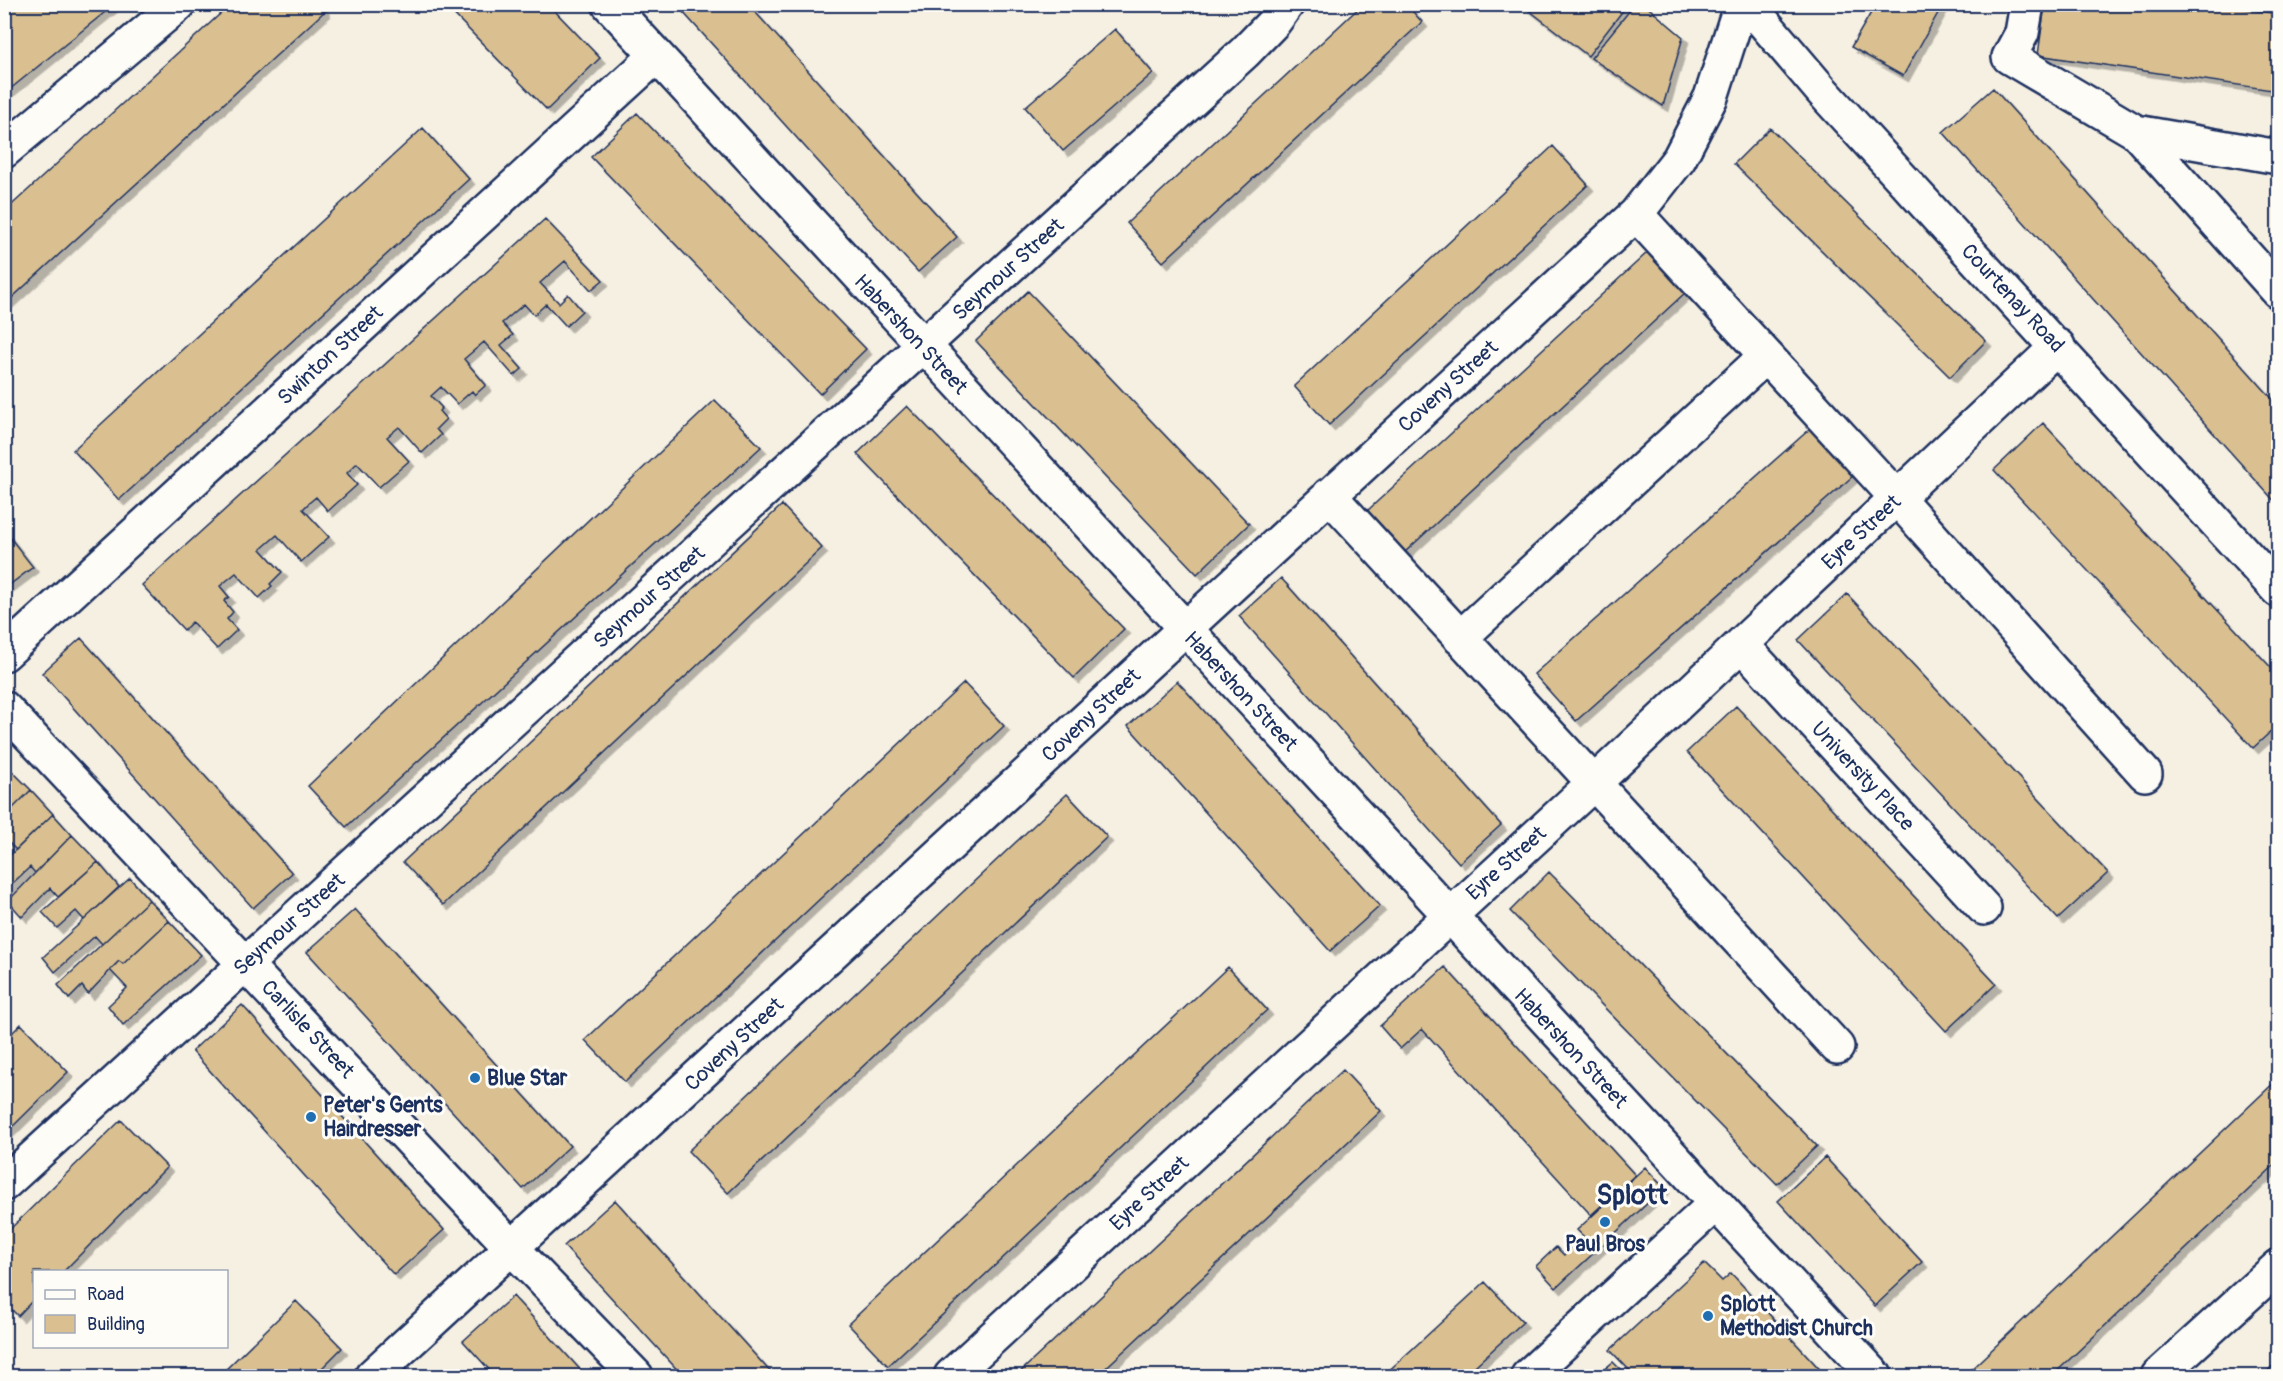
<svg xmlns="http://www.w3.org/2000/svg" width="2283" height="1381" font-family="Pangolin,sans-serif">
	<style>
		.building { fill: #dac090; stroke: #1b2f5e; stroke-width: 1.5; filter: url(#shadow) }
		.lines { fill: none; stroke-linecap: round; stroke-linejoin: round }
		.minor-casing { stroke: #1b2f5e; stroke-width: 38 }
		.minor { stroke: #fdfcf7; stroke-width: 33 }
		.poi-dot { fill: #1f6fb2; stroke: #fdfcf7; stroke-width: 2 }
		.labels { text-anchor: middle; stroke-width: 6; stroke-linejoin: round; paint-order: stroke }
		.street-label { font-size: 21px; fill: #1b2f5e; stroke: #fdfcf7 }
		.poi-label { font-size: 21px; font-weight: bold; fill: #1b2f5e; stroke: #fdfcf7; text-anchor: start }
		.district-label { font-size: 27px; font-weight: bold; fill: #1b2f5e; stroke: #fdfcf7 }
	</style>
	<defs>
		<filter id="shadow"><feDropShadow dx="5.5" dy="5.5" stdDeviation="0" flood-color="#0004"/></filter>
	</defs>
	<rect width="100%" height="100%" fill="#f6f0e2"/>
	<filter id="ink" filterUnits="userSpaceOnUse"><feTurbulence type="fractalNoise" baseFrequency=".0167" numOctaves="2"/><feDisplacementMap in="SourceGraphic" scale="12" xChannelSelector="R" yChannelSelector="G"/><feConvolveMatrix kernelMatrix="1 2 1 2 8 2 1 2 1" color-interpolation-filters="sRGB"/></filter>
	<g filter="url(#ink)">
		<path class="building" d="M 4,4 L 115,4 L 4,94 Z
			M 231,4 L 320,4 L 325,11 L 4,305 L 4,212 Z
			M 444,4 L 548,4 L 600,58 L 547,110 Z
			M 690,4 L 748,4 L 957,237 L 918,272 L 682,11 Z
			M 1363,4 L 1406,4 L 1422,22 L 1163,262 L 1127,223 Z
			M 1521,4 L 1628,4 L 1588,56 Z
			M 1635,4 L 1644,4 L 1683,37 L 1663,106 L 1591,58 Z
			M 1876,4 L 1943,4 L 1903,76 L 1851,47 Z
			M 2045,4 L 2217,4 L 2278,14 L 2278,91 L 2038,55 Z
			M 1115,29 L 1153,73 L 1063,151 L 1025,107 Z
			M 1993,88 L 2278,405 L 2278,505 L 1943,132 Z
			M 637,113 L 866,349 L 820,394 L 591,157 Z
			M 423,128 L 469,179 L 119,500 L 73,450 Z
			M 1770,128 L 1986,341 L 1950,377 L 1734,164 Z
			M 1553,146 L 1588,185 L 1329,425 L 1294,386 Z
			M 545,219 L 603,280 L 591,290 L 565,261 L 540,283 L 559,303 L 568,294 L 582,311 L 566,326 L 546,304 L 534,315 L 524,304 L 502,323 L 513,335 L 501,345 L 522,369 L 514,376 L 484,342 L 464,359 L 486,385 L 475,395 L 472,391 L 457,404 L 441,387 L 431,396 L 442,408 L 439,411 L 446,419 L 436,429 L 441,435 L 422,453 L 399,427 L 387,437 L 409,461 L 379,487 L 357,463 L 347,473 L 357,485 L 328,511 L 316,497 L 310,502 L 303,509 L 329,537 L 301,562 L 277,535 L 261,549 L 282,572 L 270,584 L 272,586 L 259,598 L 236,573 L 220,586 L 229,597 L 224,601 L 233,612 L 227,619 L 237,630 L 217,649 L 192,622 L 184,630 L 142,585 Z
			M 1649,251 L 1686,292 L 1405,552 L 1367,511 Z
			M 1028,291 L 1249,524 L 1197,574 L 976,341 Z
			M 715,400 L 761,447 L 346,827 L 308,786 Z
			M 907,406 L 1124,629 L 1074,678 L 857,454 Z
			M 2043,423 L 2278,675 L 2278,725 L 2253,748 L 1994,470 Z
			M 1811,428 L 1853,476 L 1576,721 L 1534,674 Z
			M 782,505 L 822,548 L 443,905 L 403,862 Z
			M 4,530 L 33,567 L 4,589 Z
			M 1281,578 L 1501,825 L 1459,863 L 1239,616 Z
			M 1847,594 L 2108,873 L 2058,919 L 1798,640 Z
			M 81,638 L 292,873 L 253,908 L 42,673 Z
			M 1177,681 L 1380,906 L 1330,951 L 1128,726 Z
			M 964,683 L 1004,726 L 625,1082 L 585,1040 Z
			M 1736,706 L 1996,984 L 1946,1031 L 1687,752 Z
			M 7,766 L 31,790 L 4,817 L 4,768 Z
			M 31,790 L 53,814 L 16,850 L 9,843 L 4,847 L 4,817 Z
			M 1067,794 L 1107,837 L 728,1193 L 688,1151 Z
			M 53,814 L 72,835 L 35,873 L 30,867 L 4,891 L 4,861 Z
			M 72,835 L 98,862 L 58,897 L 50,888 L 22,917 L 8,901 Z
			M 98,862 L 119,887 L 84,920 L 76,911 L 57,928 L 42,912 Z
			M 1549,872 L 1817,1146 L 1777,1184 L 1510,911 Z
			M 130,878 L 149,900 L 102,944 L 95,936 L 55,972 L 43,957 Z
			M 149,900 L 169,921 L 123,964 L 119,961 L 88,994 L 82,986 L 69,999 L 58,985 Z
			M 355,909 L 570,1146 L 523,1189 L 307,952 Z
			M 169,921 L 201,955 L 123,1025 L 108,1006 L 127,988 L 110,970 L 119,961 L 123,964 Z
			M 1228,967 L 1267,1010 L 888,1366 L 848,1324 Z
			M 1445,967 L 1635,1175 L 1591,1215 L 1422,1029 L 1400,1049 L 1380,1026 Z
			M 242,1005 L 444,1230 L 394,1275 L 192,1051 Z
			M 21,1024 L 68,1072 L 4,1135 L 4,1041 Z
			M 1343,1070 L 1381,1111 L 1097,1376 L 1016,1376 Z
			M 2278,1079 L 2278,1162 L 2052,1376 L 1964,1376 Z
			M 121,1120 L 167,1167 L 63,1272 L 34,1272 L 34,1299 L 18,1316 L 4,1302 L 4,1235 Z
			M 1825,1157 L 1922,1262 L 1875,1306 L 1778,1201 Z
			M 1645,1167 L 1664,1188 L 1556,1288 L 1536,1266 L 1556,1247 L 1564,1255 L 1584,1237 L 1577,1230 Z
			M 615,1200 L 774,1376 L 683,1376 L 564,1246 Z
			M 1704,1263 L 1722,1281 L 1731,1273 L 1826,1376 L 1635,1376 L 1610,1350 Z
			M 1485,1282 L 1523,1322 L 1464,1376 L 1383,1376 Z
			M 513,1296 L 586,1376 L 495,1376 L 463,1341 Z
			M 296,1301 L 342,1348 L 314,1376 L 219,1376 Z
			M 2278,1361 L 2278,1376 L 2262,1376 Z
			M 1613,1362 L 1627,1376 L 1596,1376 Z"/>
		<g class="lines">
			<defs>
				<path id="minor" d="M 609,4 L 1875,1376
					M 1748,4 L 1822,91 L 2278,590
					M 2027,4 L 2022,33 L 2009,57 L 2136,132 L 2278,157
					M 2136,132 L 2278,291
					M 4,151 L 179,4
					M 1636,214 L 1897,498 L 2145,774
					M 1329,495 L 1837,1047
					M 1460,638 L 1766,356
					M 1742,645 L 1984,908
					M 4,654 L 656,56
					M 4,708 L 512,1248 L 636,1376
					M 4,1184 L 1245,52 L 1274,22 L 1287,4
					M 372,1376 L 1636,214 L 1679,159 L 1711,97 L 1741,4
					M 951,1376 L 1594,783 L 2058,346
					M 1528,1376 L 1715,1204
					M 2158,1376 L 2278,1267"/>
			</defs>
			<use href="#minor" class="minor-casing"/>
			<use href="#minor" class="minor"/>
		</g>
	</g>
	<g class="poi-dot">
		<circle cx="475" cy="1078" r="6"/>
		<circle cx="311" cy="1117" r="6"/>
		<circle cx="1605" cy="1222" r="6"/>
		<circle cx="1708" cy="1316" r="6"/>
	</g>
	<g class="labels">
		<g class="street-label">
			<text transform="translate(1008 269) rotate(-42)" y="7">Seymour Street</text>
			<text transform="translate(2013 298) rotate(47)" y="7">Courtenay Road</text>
			<text transform="translate(911 334) rotate(47)" y="7">Habershon Street</text>
			<text transform="translate(330 355) rotate(-43)" y="7">Swinton Street</text>
			<text transform="translate(1448 386) rotate(-42)" y="7">Coveny Street</text>
			<text transform="translate(1861 532) rotate(-43)" y="7">Eyre Street</text>
			<text transform="translate(649 597) rotate(-42)" y="7">Seymour Street</text>
			<text transform="translate(1241 691) rotate(47)" y="7">Habershon Street</text>
			<text transform="translate(1091 715) rotate(-43)" y="7">Coveny Street</text>
			<text transform="translate(1863 776) rotate(47)" y="7">University Place</text>
			<text transform="translate(1506 863) rotate(-42)" y="7">Eyre Street</text>
			<text transform="translate(289 924) rotate(-42)" y="7">Seymour Street</text>
			<text transform="translate(308 1029) rotate(47)" y="7">Carlisle Street</text>
			<text transform="translate(734 1044) rotate(-43)" y="7">Coveny Street</text>
			<text transform="translate(1571 1048) rotate(47)" y="7">Habershon Street</text>
			<text transform="translate(1149 1193) rotate(-43)" y="7">Eyre Street</text>
		</g>
		<g class="poi-label">
			<text x="487" y="1085">Blue Star</text>
			<text x="323" y="1112">Peter's Gents<tspan x="323" dy="24">Hairdresser</tspan></text>
			<text x="1605" y="1251" text-anchor="middle">Paul Bros</text>
			<text x="1720" y="1311">Splott<tspan x="1720" dy="24">Methodist Church</tspan></text>
		</g>
		<g class="district-label">
			<text x="1632" y="1204">Splott</text>
		</g>
	</g>
	<rect width="2283" height="1381" fill="none" stroke="#fdfcf7" stroke-width="24"/>
	<rect x="12" y="12" width="2259" height="1357" fill="none" stroke="#1b2f5e" stroke-width="2" filter="url(#ink)"/>
	<rect x="33" y="1270" width="195" height="78" fill="#fdfcf7" stroke="#a3aaba" stroke-width="1.5"/>
	<rect x="45" y="1290" width="30" height="9" fill="#fdfcf7" stroke="#a3aaba" stroke-width="1.5"/>
	<text x="87" y="1300" font-size="18" fill="#1b2f5e">Road</text>
	<rect x="45" y="1315" width="30" height="18" fill="#dac090" stroke="#a3aaba" stroke-width="1.5"/>
	<text x="87" y="1330" font-size="18" fill="#1b2f5e">Building</text>
</svg>
